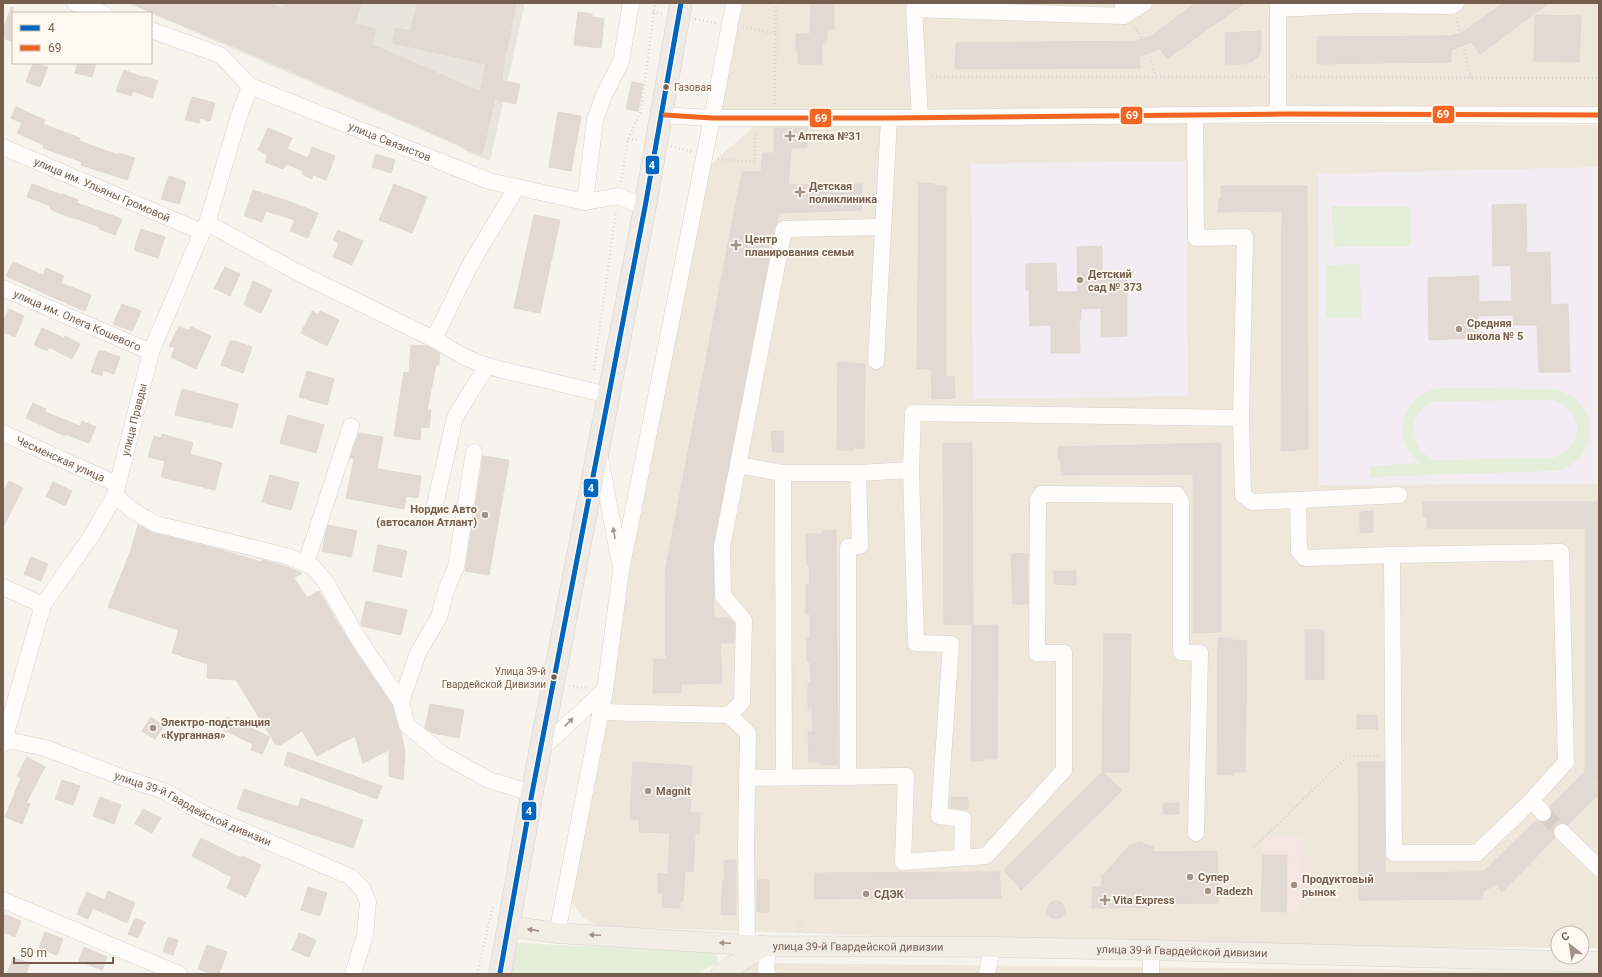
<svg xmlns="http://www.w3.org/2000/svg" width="1602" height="977" font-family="Roboto,sans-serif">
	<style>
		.residential { fill: #f0e7db }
		.commercial { fill: #f4e7df }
		.industrial { fill: #eae4de }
		.education { fill: #f4ecf3 }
		.green { fill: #e4eed9; fill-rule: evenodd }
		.building { fill: #e2dad2; stroke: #e0d8d0 }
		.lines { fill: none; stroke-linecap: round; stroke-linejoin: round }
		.minor-tunnel { stroke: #d6cec5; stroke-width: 16; stroke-dasharray: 16 8; stroke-linecap: butt }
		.minor-casing { stroke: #d7d1cb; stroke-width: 17 }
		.major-casing { stroke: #d8d1cb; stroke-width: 21 }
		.highway-casing { stroke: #d8d1cb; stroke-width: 23 }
		.path { stroke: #dad4cf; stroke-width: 2.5; stroke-dasharray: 1 3; stroke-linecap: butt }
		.minor { stroke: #fefdfc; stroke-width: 16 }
		.major { stroke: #f2eee6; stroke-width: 20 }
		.highway { stroke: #f0eae6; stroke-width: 22 }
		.bus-1-casing { stroke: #fef9f0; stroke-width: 8 }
		.bus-2-casing { stroke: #fef9f0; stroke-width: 8 }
		.bus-1 { stroke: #0065bd; stroke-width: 5 }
		.bus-2 { stroke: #f26522; stroke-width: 5 }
		.oneway { fill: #a5968b }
		.oneway2 { fill: #a19083 }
		.bus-dot { fill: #755e4e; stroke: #fef9f0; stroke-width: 1.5 }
		.poi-dot { fill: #a29286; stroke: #fef9f0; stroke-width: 1.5 }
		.labels { text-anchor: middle; stroke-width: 3.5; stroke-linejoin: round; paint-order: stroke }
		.bus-label { font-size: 10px; fill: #755e4e; stroke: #fef9f0; text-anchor: start }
		.poi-label { font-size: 11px; font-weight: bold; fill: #755e4e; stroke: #fef9f0; text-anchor: start }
		.street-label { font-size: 11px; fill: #755e4e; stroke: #fef9f0 }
		.line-badge { stroke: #fef9f0; stroke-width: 1.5 }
		.badge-label { font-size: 11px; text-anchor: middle; font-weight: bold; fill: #fff }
	</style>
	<rect width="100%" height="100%" fill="#f7f4ed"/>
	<path class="residential" d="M 740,3 L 1599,3 L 1599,107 L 719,114 Z
		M 759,122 L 1599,125 L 1599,948 L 1582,948 L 1582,933 L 1558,933 L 1558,948 L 1111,944 L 598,926 L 582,917 L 568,896 L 637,519 L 710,165 Z
		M 751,963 L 1599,972 L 1599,974 L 731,974 Z"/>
	<path class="commercial" d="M 1263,836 L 1303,837 L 1300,914 L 1287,913 L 1289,857 L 1262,855 Z"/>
	<path class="industrial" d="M 127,3 L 525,3 L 490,161 L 466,151 L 456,145 Z"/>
	<path class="education" d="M 1186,161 L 1188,396 L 973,399 L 971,164 Z
		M 1599,167 L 1599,484 L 1319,485 L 1318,174 Z"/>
	<path class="green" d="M 1332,206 L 1411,207 L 1411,246 L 1333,247 Z
		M 1360,264 L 1361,317 L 1326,318 L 1325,265 Z
		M 1439,388 L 1555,389 C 1564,392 1571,395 1578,401 C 1599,420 1591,458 1565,468 C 1561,470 1556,470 1552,471 L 1370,477 L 1371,466 L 1420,463 C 1415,458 1409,453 1406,446 C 1394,420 1413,393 1439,388 ZM 1553,400 C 1586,411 1585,448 1552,458 L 1437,460 C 1415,456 1404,421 1424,407 C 1428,403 1433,402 1438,401 Z
		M 517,943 L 716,952 L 718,963 L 696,974 L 510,973 Z"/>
	<path class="building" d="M 130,3 L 268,3 L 283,9 L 286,3 L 361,3 L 355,24 L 376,29 L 371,44 L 480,92 L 486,64 L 393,43 L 396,28 L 411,31 L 417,3 L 516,3 L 507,50 L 505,50 L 502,81 L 520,84 L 516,104 L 495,99 L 482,154 L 467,150 L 467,148 L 250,53 Z
		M 811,3 L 834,3 L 834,29 L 827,29 L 827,43 L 822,43 L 822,64 L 798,64 L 798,51 L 796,51 L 796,34 L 810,34 Z
		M 1196,3 L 1244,3 L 1167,59 L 1160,49 L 1139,56 L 1140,68 L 955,69 L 956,43 L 1137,41 L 1151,36 Z
		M 1504,3 L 1549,3 L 1480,54 L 1471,42 L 1451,50 L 1451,62 L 1317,64 L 1317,37 L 1451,36 L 1463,32 Z
		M 11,7 L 13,8 L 13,42 L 3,38 L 3,31 Z
		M 578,12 L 592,14 L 592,17 L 604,19 L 601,48 L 574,45 Z
		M 1535,15 L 1581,16 L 1579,62 L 1534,61 Z
		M 1261,31 L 1261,46 L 1260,54 L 1253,61 L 1244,64 L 1226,64 L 1225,33 Z
		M 33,63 L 48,67 L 40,87 L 26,82 Z
		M 78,63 L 96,63 L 92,77 L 75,73 Z
		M 124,70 L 144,78 L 144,76 L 158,81 L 152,98 L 133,91 L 131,96 L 116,91 Z
		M 632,82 L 643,84 L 638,111 L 626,109 Z
		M 192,97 L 215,103 L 210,121 L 200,118 L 199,123 L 185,120 Z
		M 16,107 L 45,120 L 43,124 L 80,138 L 79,141 L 118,155 L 119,153 L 135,158 L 127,180 L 81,165 L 82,162 L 43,148 L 44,145 L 17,133 L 22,123 L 11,118 Z
		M 558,112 L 581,116 L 571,171 L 549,167 Z
		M 268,128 L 292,138 L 287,149 L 308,158 L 312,147 L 335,156 L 326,180 L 313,175 L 312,179 L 302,174 L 303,171 L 287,164 L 283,169 L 265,162 L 268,155 L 258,150 Z
		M 774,128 L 807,128 L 807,147 L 791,148 L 788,185 L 862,184 L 861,210 L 779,213 L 775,227 L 713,545 L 714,618 L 729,618 L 734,623 L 734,643 L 720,643 L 722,683 L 681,684 L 681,693 L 653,693 L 654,659 L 666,659 L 665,572 L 742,172 L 761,172 L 763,153 L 774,153 Z
		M 376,154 L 395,160 L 391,173 L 372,167 Z
		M 169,176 L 186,182 L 179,204 L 161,199 Z
		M 919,183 L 935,184 L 936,186 L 946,186 L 946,377 L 954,376 L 955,398 L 932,399 L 931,369 L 917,369 Z
		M 32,184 L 62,195 L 63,194 L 78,200 L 77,203 L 122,219 L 115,235 L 99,229 L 100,227 L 71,217 L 71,218 L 50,209 L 51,206 L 27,197 Z
		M 394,184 L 427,197 L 412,233 L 379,220 Z
		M 1221,186 L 1307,186 L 1308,449 L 1296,449 L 1296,451 L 1281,451 L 1282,211 L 1218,212 L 1219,198 L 1221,198 Z
		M 253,190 L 288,201 L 318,213 L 308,238 L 290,231 L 295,220 L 266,211 L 262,222 L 244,216 Z
		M 1526,204 L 1527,253 L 1550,252 L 1551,305 L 1568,304 L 1570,372 L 1539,372 L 1537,325 L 1513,325 L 1513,315 L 1478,316 L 1478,338 L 1429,340 L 1428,278 L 1479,276 L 1479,302 L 1512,301 L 1511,265 L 1493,266 L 1492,205 Z
		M 534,215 L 560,220 L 540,313 L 514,308 Z
		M 141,229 L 165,237 L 158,258 L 134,250 Z
		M 338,230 L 363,241 L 352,265 L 333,257 L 339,243 L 333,240 Z
		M 1102,246 L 1102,276 L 1127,275 L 1127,336 L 1101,337 L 1101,308 L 1081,309 L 1081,320 L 1079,320 L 1080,353 L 1051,353 L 1051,325 L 1030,326 L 1029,290 L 1026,290 L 1026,264 L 1056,263 L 1057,292 L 1078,292 L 1077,247 Z
		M 13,262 L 43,275 L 46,268 L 64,276 L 61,283 L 91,295 L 85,311 L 66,303 L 6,276 Z
		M 225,267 L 240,274 L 230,296 L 214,288 Z
		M 253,281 L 272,290 L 261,313 L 244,305 Z
		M 122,304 L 141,311 L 132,331 L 113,324 Z
		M 9,309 L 24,316 L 15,337 L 3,332 L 3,322 Z
		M 312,311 L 318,314 L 320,311 L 339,320 L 327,346 L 301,333 Z
		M 179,326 L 189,331 L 191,327 L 211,336 L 196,369 L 171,357 L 175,348 L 169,346 Z
		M 42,328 L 64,338 L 65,336 L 80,344 L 72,359 L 49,347 L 47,351 L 34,345 Z
		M 230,341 L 235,341 L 252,347 L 243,373 L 221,365 Z
		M 411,345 L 427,346 L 440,353 L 439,365 L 436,365 L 427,410 L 431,410 L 429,428 L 421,427 L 420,440 L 394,436 L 404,372 L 409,373 Z
		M 99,351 L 103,351 L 120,357 L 114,374 L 103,370 L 102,376 L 91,372 Z
		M 838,362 L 865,364 L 864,448 L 853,448 L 853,450 L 837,450 Z
		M 307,371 L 334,379 L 327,405 L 299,397 Z
		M 182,389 L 238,404 L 232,428 L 175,415 Z
		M 33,403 L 46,409 L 45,412 L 80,426 L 82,421 L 96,427 L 89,443 L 65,434 L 65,436 L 26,418 Z
		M 288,415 L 324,425 L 316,453 L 280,443 Z
		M 783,431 L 784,452 L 773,452 L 771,432 Z
		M 359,433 L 383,437 L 377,469 L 421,476 L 418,498 L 406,496 L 404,509 L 346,498 L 354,459 L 350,458 Z
		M 162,434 L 193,443 L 190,454 L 222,463 L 215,490 L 161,477 L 165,461 L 148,457 L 154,436 L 161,438 Z
		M 943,443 L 972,443 L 973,624 L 944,624 Z
		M 1221,443 L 1221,632 L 1193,633 L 1193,474 L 1061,475 L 1061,460 L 1058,460 L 1058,447 Z
		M 483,456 L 509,460 L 489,575 L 465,571 Z
		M 270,475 L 299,483 L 291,510 L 262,502 Z
		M 9,481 L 23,488 L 3,527 L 3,493 Z
		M 53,482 L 72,491 L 65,506 L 46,496 Z
		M 1423,502 L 1599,502 L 1599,777 L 1596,783 L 1599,786 L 1599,794 L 1568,825 L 1560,823 L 1556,825 L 1553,830 L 1555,838 L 1502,892 L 1496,884 L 1483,892 L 1483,899 L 1359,900 L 1358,762 L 1384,762 L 1385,873 L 1483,872 L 1536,820 L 1544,822 L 1549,820 L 1552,812 L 1550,806 L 1585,771 L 1585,528 L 1427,528 L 1427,517 L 1423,517 Z
		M 1373,511 L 1373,532 L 1360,533 L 1360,512 Z
		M 138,525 L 154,533 L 221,550 L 261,562 L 262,560 L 285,566 L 302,573 L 294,578 L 307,598 L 319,591 L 350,643 L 392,705 L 398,727 L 401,732 L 405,753 L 403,780 L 389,776 L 389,750 L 363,763 L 355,736 L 317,756 L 302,731 L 280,745 L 276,745 L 236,680 L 207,678 L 208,664 L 172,653 L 179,630 L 108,607 L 130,553 Z
		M 328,525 L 357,531 L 351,557 L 322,551 Z
		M 836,530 L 838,765 L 820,765 L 820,762 L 809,762 L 808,732 L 813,732 L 812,708 L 808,708 L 808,683 L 811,683 L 810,662 L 807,662 L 807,639 L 810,639 L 810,614 L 806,614 L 806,585 L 810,585 L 809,565 L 807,565 L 806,534 L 822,534 L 822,531 Z
		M 378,545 L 407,551 L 401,577 L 373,571 Z
		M 1028,553 L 1028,604 L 1013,604 L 1011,554 Z
		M 31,557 L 48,564 L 41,581 L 24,574 Z
		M 1054,571 L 1076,571 L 1076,585 L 1054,584 Z
		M 366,601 L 407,610 L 401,635 L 362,626 L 361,624 Z
		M 972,625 L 998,625 L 997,759 L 984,759 L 984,761 L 971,761 Z
		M 1305,630 L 1324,630 L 1324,680 L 1305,679 Z
		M 1104,634 L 1131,634 L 1129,772 L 1102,772 Z
		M 1218,638 L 1231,638 L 1231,640 L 1247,641 L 1245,772 L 1233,772 L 1233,775 L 1217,775 Z
		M 430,704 L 464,710 L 459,738 L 432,733 L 425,728 Z
		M 1357,715 L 1377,715 L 1378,729 L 1357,729 Z
		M 151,717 L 164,726 L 155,739 L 142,731 Z
		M 227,717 L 270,737 L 262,754 L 251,750 L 253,744 L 221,729 Z
		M 288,752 L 382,786 L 377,799 L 284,765 Z
		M 27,757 L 45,767 L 26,803 L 30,804 L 22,824 L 5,817 L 21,778 L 17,776 Z
		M 633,762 L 692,766 L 690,813 L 700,813 L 699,835 L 695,834 L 693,872 L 685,871 L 683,901 L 680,901 L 680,908 L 662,907 L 663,893 L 658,893 L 658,873 L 668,874 L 670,833 L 639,832 L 640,820 L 630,819 Z
		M 1102,772 L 1122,790 L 1021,890 L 1004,870 Z
		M 62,780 L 80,786 L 73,805 L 55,799 Z
		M 244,789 L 298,807 L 301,798 L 363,820 L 353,848 L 237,809 Z
		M 100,797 L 121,805 L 114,824 L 93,816 Z
		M 951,797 L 968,797 L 968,809 L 951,808 Z
		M 1163,803 L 1179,803 L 1179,814 L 1163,814 Z
		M 143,809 L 161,818 L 152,833 L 135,824 Z
		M 201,838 L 241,858 L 242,856 L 261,865 L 246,897 L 227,888 L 232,877 L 192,856 Z
		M 1139,842 L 1153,847 L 1153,852 L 1217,851 L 1218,903 L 1148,904 L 1148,908 L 1118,907 L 1118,908 L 1092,908 L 1093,887 L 1102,887 L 1102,876 L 1130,845 Z
		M 1263,855 L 1287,855 L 1286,912 L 1261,911 Z
		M 736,860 L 736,915 L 721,915 L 723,879 L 725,880 L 724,861 Z
		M 999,872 L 1001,898 L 814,899 L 815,873 Z
		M 757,880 L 769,880 L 769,912 L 757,912 Z
		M 308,887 L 327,893 L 320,916 L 301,910 Z
		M 108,891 L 135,903 L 127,923 L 93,908 L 88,919 L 77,914 L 87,892 L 104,900 Z
		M1047 910a9 9 0 1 1 18 0a9 9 0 1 1-18 0Z
		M 3,914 L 21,921 L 15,937 L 3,932 Z
		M 135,918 L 145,922 L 138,938 L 128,934 Z
		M 45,932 L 63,939 L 57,955 L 39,948 Z
		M 299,933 L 316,940 L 309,957 L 292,950 Z
		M 168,937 L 178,940 L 173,955 L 163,952 Z
		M 207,945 L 227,952 L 219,974 L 212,974 L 198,969 Z
		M 84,947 L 107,957 L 102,970 L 79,961 Z
		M 13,958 L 30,963 L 26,974 L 7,974 Z"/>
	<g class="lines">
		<path class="minor-tunnel" d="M 1543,813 L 1562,832"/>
		<defs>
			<g id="minor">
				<path d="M 75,3 L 103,13"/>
				<path d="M 1359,5 L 1452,6 L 1456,3"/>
				<path d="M 1278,9 L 1359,5 L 1359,3"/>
				<path d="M 1124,16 L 1144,3"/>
				<path id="s1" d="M 151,30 L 220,55 L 250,86 L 489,181 L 585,202 L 618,196 L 645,207"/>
				<path d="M 1278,114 L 1278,3"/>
				<path d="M 660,115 L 712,118 L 889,118 L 1285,114 L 1599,115"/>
				<path d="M 920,118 L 914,9 L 1124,16 L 1123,3"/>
				<path id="s2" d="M 3,147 L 202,232"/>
				<path d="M 585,202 L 595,120 L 604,95 L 621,62 L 631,3"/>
				<path d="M 207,223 L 299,273 L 442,343 C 469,364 501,370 533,377 C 558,383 583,389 608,395"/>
				<path id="s3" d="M 3,288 L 151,352"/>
				<path d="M 434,339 L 470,265 L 517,187"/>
				<path d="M 876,361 L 889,118"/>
				<path d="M 1241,418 L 1243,495 L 1252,502 L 1399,495"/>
				<path id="s4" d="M 3,433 L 117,484"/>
				<path d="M 600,458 L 620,563"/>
				<path d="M 738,465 L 783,473"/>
				<path d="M 911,470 L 913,413 L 1241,418 L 1245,237 L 1196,238 L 1195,115"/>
				<path d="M 858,473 L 911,470 L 916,643 L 951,644 L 939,816 L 963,819 L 962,857"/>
				<path d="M 115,495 C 127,508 140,516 156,524 L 290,557 L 313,567 L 325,581 L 358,638 L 401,702 L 407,725 L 442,754 L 489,780 L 532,793"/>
				<path d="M 1298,500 L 1299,551 L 1305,558 L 1392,555"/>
				<path d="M 432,518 L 455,417 L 487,366"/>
				<path d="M 306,563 L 351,426"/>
				<path d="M 3,587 L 43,605"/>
				<path d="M 401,702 L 418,653 L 439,617 L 446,590 L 456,567 L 474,452"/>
				<path d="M 600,712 L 729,715 L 748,733 L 746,847 L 747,944"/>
				<path d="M 729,715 L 742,702 L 744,620 L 723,596 L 722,547 L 784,229 L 883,227"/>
				<path id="s5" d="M 3,739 L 45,748 L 127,779 L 164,791 L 204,814 L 351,877 L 363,890 L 368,902 L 365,935 L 353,974"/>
				<path id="s6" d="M 3,744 L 43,605 L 92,535 L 115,495 L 151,352 L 202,232 L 207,223 L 239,116 L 250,86"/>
				<path d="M 541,749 L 605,690"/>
				<path d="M 784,777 L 783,473 L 858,473 L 860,546 L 848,547 L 848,776"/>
				<path d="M 748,778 L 906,776 L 903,862 L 986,856 L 1064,770 L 1064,653 L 1037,653 L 1038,500 L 1042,494 L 1177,495 L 1181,502 L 1181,652 L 1200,653 L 1196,833"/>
				<path d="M 1532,800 L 1566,762 L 1561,552 L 1392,555 L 1394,853 L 1477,853 L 1532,800 L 1543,813"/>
				<path d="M 1562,832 L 1599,868"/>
				<path d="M 3,900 L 179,974"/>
				<path d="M 557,933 L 605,690 L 621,571 L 712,118 L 734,3"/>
				<path d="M 768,945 L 766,970 L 768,974"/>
				<path d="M 987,974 L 992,947"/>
				<path d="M 1151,974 L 1151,950"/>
			</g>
			<g id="major">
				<path id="s7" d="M 509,926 L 557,933 L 764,946 L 994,947 L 1151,950 L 1599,962"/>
				<path d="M 721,974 L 764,946"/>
			</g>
			<path id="highway" d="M 500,974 L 532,793 L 645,207 L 681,3"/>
		</defs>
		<use href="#minor" class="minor-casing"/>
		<use href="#major" class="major-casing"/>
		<use href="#highway" class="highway-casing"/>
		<path class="path" d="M 653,12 L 663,14
			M 1456,18 L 1460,33
			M 695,19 L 716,23
			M 743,27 L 776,34
			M 1134,27 L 1143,39
			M 1463,46 L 1471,78
			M 1149,53 L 1156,77
			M 932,77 L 1265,77
			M 1292,77 L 1599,78
			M 775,104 L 776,3
			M 628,139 L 639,140
			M 671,146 L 692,152
			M 718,159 L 755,162 L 755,134 L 757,133
			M 621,182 L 628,139 L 641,111 L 655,3
			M 594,370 L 616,211
			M 569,686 L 586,688
			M 1254,847 L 1348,756 L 1379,756
			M 800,931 L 800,920
			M 477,974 L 493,906"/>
		<use href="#minor" class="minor"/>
		<use href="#major" class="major"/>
		<use href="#highway" class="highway"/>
		<defs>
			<path id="bus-1" d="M 500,973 L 532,793 L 645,207 L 681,3"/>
			<path id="bus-2" d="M 665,115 L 712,118 L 889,118 L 1285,114 L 1599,115"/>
		</defs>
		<use href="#bus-1" class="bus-1-casing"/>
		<use href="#bus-2" class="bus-2-casing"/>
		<use href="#bus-1" class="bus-1"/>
		<use href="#bus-2" class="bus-2"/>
	</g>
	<defs><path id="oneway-solid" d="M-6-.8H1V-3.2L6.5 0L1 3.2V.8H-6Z"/></defs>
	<g class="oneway">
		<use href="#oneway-solid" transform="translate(614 533) rotate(-101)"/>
		<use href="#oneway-solid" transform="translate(569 722) rotate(-43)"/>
	</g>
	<g class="oneway2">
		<use href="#oneway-solid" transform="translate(533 930) rotate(-172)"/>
		<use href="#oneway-solid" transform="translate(595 935) rotate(-177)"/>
		<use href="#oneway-solid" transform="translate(725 943) rotate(-177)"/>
	</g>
	<g class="bus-dot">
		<circle cx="666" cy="87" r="3.5"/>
		<circle cx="554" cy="677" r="3.5"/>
	</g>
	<g class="poi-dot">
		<path d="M788 130h4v4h4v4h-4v4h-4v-4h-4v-4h4z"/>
		<path d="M798 186h4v4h4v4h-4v4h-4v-4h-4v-4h4z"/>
		<path d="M734 239h4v4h4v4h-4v4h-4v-4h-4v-4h4z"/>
		<circle cx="1080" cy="280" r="4"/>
		<circle cx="1459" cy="329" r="4"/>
		<circle cx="485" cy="515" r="4"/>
		<circle cx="153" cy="728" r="4"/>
		<circle cx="648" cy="791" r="4"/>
		<circle cx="1190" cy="877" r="4"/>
		<circle cx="1294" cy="885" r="4"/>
		<circle cx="1208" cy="891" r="4"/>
		<circle cx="866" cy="894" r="4"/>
		<path d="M1103 894h4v4h4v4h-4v4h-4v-4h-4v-4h4z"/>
	</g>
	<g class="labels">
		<g class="bus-label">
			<text x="674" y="91">Газовая</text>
			<text x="546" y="675" text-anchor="end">Улица 39-й<tspan x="546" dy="13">Гвардейской Дивизии</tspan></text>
		</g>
		<g class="poi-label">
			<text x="798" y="140">Аптека №31</text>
			<text x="809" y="190">Детская<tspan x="809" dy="13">поликлиника</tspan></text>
			<text x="745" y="243">Центр<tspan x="745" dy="13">планирования семьи</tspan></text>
			<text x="1088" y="278">Детский<tspan x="1088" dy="13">сад № 373</tspan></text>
			<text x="1467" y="327">Средняя<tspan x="1467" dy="13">школа № 5</tspan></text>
			<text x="477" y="513" text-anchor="end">Нордис Авто<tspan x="477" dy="13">(автосалон Атлант)</tspan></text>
			<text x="161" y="726">Электро-подстанция<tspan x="161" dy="13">«Курганная»</tspan></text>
			<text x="656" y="795">Magnit</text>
			<text x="1198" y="881">Супер</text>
			<text x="1302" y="883">Продуктовый<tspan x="1302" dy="13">рынок</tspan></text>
			<text x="1216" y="895">Radezh</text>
			<text x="874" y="898">СДЭК</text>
			<text x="1113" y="904">Vita Express</text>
		</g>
		<g class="street-label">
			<text dy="4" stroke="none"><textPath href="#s1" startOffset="267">улица Связистов</textPath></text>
			<text dy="4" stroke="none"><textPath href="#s2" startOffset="108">улица им. Ульяны Громовой</textPath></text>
			<text dy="4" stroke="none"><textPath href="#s3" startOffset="81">улица им. Олега Кошевого</textPath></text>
			<text dy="4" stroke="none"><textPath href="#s6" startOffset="354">улица Правды</textPath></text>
			<text dy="4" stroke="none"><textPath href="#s4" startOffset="63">Чесменская улица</textPath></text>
			<text dy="4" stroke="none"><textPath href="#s5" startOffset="203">улица 39-й Гвардейской дивизии</textPath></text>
			<text dy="4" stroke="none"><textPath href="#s7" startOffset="350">улица 39-й Гвардейской дивизии</textPath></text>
			<text dy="4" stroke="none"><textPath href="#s7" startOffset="674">улица 39-й Гвардейской дивизии</textPath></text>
		</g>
	</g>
	<g class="line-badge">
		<rect x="1432" y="105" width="23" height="19" rx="4" fill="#f26522"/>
		<rect x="1120" y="106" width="23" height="19" rx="4" fill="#f26522"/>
		<rect x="809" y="108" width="23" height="20" rx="4" fill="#f26522"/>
		<rect x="645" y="155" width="15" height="20" rx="4" fill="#0065bd"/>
		<rect x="583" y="478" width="16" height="20" rx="4" fill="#0065bd"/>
		<rect x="521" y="801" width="16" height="20" rx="4" fill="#0065bd"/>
	</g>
	<g class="badge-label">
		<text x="1443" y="118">69</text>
		<text x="1132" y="119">69</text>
		<text x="821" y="122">69</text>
		<text x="652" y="169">4</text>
		<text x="591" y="492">4</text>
		<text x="529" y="815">4</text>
	</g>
	<rect width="1602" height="977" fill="none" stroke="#755e4e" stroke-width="8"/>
	<rect x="12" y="12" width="140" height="52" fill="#fef9f0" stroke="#c7bbaf"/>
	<rect x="20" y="25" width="20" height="6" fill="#0065bd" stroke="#c7bbaf"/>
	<text x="48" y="32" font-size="12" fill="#755e4e">4</text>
	<rect x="20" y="45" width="20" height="6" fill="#f26522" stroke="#c7bbaf"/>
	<text x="48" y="52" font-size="12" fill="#755e4e">69</text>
	<g transform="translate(1570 945) rotate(330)"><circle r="19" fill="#fef9f0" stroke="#c7bbaf"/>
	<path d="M0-3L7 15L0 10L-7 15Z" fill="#a29286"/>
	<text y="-6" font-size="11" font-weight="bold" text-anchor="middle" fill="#755e4e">С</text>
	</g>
	<path d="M14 957v6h99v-6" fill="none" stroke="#755e4e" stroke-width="2"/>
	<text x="20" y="957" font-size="12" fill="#755e4e" stroke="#fef9f0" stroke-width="3" paint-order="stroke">50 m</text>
</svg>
